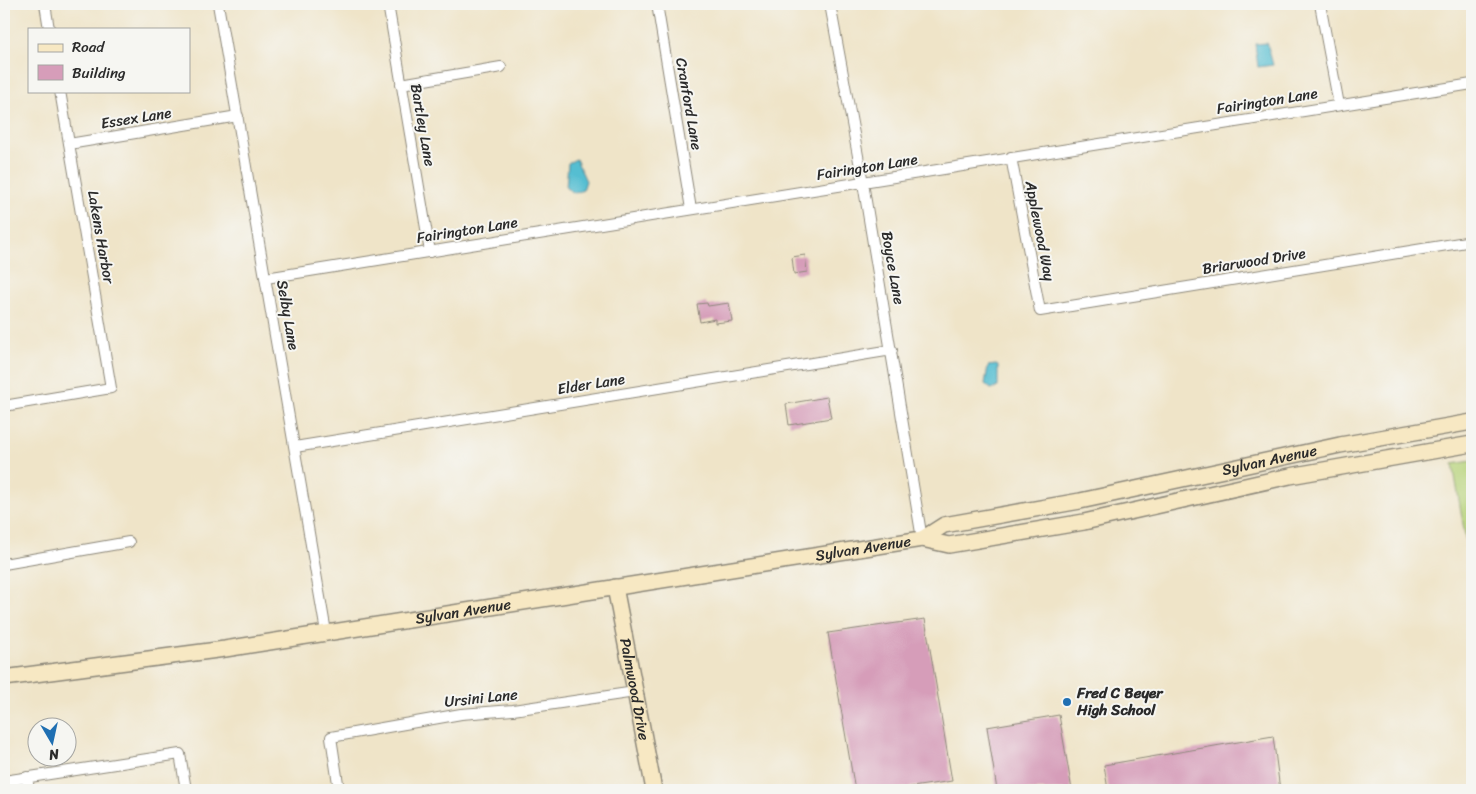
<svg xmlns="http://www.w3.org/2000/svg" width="1476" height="794" font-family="Sriracha,sans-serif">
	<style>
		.green { fill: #b7d37a; stroke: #717f52 }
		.water { fill: #54bed1; stroke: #40747e }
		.building { fill: #d69db9 }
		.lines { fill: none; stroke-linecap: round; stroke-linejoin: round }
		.street-casing { stroke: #8d887a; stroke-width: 12 }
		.secondary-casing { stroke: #8d887a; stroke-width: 18 }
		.street { stroke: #fff; stroke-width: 10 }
		.secondary { stroke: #f7e8c3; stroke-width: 15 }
		.poi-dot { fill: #1f6fb2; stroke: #f6f6f2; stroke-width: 2 }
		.labels { text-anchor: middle; stroke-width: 4; stroke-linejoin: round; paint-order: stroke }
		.street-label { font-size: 15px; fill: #2b2b2b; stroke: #f6f6f2 }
		.poi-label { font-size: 15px; font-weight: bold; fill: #2b2b2b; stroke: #f6f6f2; text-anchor: start }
	</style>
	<rect width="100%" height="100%" fill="#f6f6f2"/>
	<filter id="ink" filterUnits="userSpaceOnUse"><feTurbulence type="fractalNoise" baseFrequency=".02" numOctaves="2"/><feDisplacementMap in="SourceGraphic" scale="10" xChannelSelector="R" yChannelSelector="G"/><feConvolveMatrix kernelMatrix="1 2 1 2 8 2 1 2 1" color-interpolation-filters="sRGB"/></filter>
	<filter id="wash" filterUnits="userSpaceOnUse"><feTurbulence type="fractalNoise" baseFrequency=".0096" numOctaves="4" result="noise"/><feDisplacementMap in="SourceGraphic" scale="20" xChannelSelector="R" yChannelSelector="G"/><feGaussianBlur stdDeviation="1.12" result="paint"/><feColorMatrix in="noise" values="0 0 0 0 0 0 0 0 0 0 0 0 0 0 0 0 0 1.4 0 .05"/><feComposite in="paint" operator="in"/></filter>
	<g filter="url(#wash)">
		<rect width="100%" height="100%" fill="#efe4c8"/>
		<path class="green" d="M 1472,461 L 1472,578 L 1453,464 Z"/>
		<path class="water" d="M 1267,43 L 1273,65 L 1258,67 L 1255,44 Z
			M 576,159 L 586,181 L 583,190 L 575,193 L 566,188 L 568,163 Z
			M 996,365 L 998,366 L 998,387 L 991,389 L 985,384 L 988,366 Z"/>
		<g id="blocks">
			<path class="building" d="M 805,255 L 807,272 L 794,274 L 792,257 Z
				M 707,303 L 708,306 L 729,303 L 732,321 L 715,323 L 715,319 L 700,322 L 697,304 Z
				M 827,397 L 831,418 L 789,425 L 786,404 Z
				M 925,619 L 952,781 L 892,790 L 855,790 L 828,633 Z
				M 1059,715 L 1072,790 L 997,790 L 987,727 Z
				M 1273,736 L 1280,790 L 1108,790 L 1104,765 Z"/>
		</g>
	</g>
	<g filter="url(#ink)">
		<use href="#blocks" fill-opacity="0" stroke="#8d887a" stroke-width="1"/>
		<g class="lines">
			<defs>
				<path id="street" d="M 45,4 L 49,29
					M 218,4 L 326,632
					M 388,4 L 430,252
					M 657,4 L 691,209
					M 830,4 L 863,183 L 922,539
					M 1320,4 L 1339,105
					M 401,84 L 501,67
					M 69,144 L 238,116
					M 1011,157 L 1040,311 L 1472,241
					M 266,278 L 1472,84
					M 4,406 L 111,388 L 60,91
					M 295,447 L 892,350
					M 4,564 L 129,542
					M 27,777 L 29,790
					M 4,781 L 180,754 L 186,790
					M 339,790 L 331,737 L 461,714 L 513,710 L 635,692"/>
				<g id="secondary">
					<path id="s1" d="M 922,539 L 944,525 L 1080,501 L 1340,445 L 1472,422"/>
					<path id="s2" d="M 615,587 L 654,790"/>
					<path id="s3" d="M 4,678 L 225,649 L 922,539 L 949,545 L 1084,522 L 1290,476 L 1472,444"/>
				</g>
			</defs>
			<use href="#street" class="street-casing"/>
			<use href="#secondary" class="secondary-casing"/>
			<use href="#street" class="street"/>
			<use href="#secondary" class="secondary"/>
		</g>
	</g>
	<circle class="poi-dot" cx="1067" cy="702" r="5"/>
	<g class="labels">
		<g class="street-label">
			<text transform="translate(1267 101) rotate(-9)" y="5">Fairington Lane</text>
			<text transform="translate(689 104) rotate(80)" y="5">Cranford Lane</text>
			<text transform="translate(136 118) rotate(-9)" y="5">Essex Lane</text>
			<text transform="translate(423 125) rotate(80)" y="5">Bartley Lane</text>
			<text transform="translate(867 167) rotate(-9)" y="5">Fairington Lane</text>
			<text transform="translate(467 230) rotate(-9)" y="5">Fairington Lane</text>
			<text transform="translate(1040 231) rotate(79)" y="5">Applewood Way</text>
			<text transform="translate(101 237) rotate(80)" y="5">Lakens Harbor</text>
			<text transform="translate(1254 261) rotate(-9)" y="5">Briarwood Drive</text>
			<text transform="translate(893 268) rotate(80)" y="5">Boyce Lane</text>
			<text transform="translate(288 315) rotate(80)" y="5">Selby Lane</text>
			<text transform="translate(591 384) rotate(-9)" y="5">Elder Lane</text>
			<text dy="5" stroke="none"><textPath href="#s1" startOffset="358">Sylvan Avenue</textPath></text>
			<text dy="5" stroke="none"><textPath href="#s3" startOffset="869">Sylvan Avenue</textPath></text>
			<text dy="5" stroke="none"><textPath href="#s3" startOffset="464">Sylvan Avenue</textPath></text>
			<text dy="5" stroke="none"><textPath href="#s2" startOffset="104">Palmwood Drive</textPath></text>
			<text transform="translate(481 698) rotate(-6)" y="5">Ursini Lane</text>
		</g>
		<g class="poi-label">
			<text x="1077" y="698">Fred C Beyer<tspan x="1077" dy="17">High School</tspan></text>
		</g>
	</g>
	<rect width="1476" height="794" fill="none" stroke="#f6f6f2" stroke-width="20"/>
	<rect x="28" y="28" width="162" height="65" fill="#f6f6f2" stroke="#a5a5a2"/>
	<rect x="38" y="44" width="25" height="8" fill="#f7e8c3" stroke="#a5a5a2"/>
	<text x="72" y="52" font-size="15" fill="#2b2b2b">Road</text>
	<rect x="38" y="65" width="25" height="15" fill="#d69db9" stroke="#a5a5a2"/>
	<text x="72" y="78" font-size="15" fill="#2b2b2b">Building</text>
	<g transform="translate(52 742) rotate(171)"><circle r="24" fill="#f6f6f2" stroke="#a5a5a2"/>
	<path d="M0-4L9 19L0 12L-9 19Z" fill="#1f6fb2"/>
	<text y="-8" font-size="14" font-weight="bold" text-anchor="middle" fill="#2b2b2b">N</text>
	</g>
</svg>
